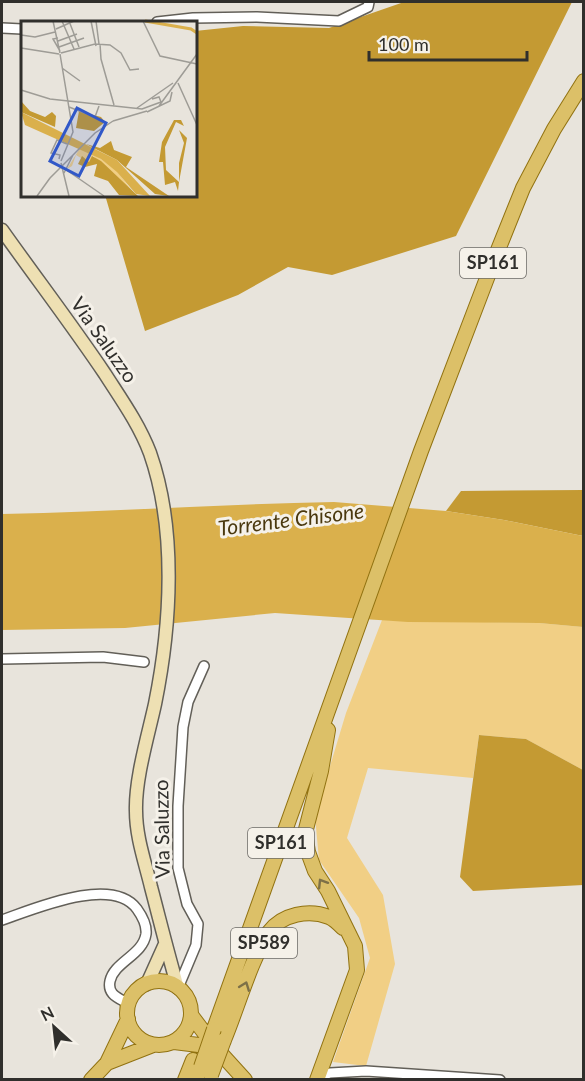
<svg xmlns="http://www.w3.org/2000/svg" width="585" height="1081" font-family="Lato,sans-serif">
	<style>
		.green { fill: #f1cf85 }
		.forest { fill: #c49a33 }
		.water { fill: #dab04c }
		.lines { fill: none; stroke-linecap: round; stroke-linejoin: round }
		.minor-casing { stroke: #625f58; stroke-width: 12 }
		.secondary-casing { stroke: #625f58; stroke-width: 15 }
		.primary-casing { stroke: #917211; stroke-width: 16 }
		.minor { stroke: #fff; stroke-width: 9 }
		.secondary { stroke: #eee0b3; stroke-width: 12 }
		.primary { stroke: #dcc068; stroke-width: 14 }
		.primary-bridge-casing { stroke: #917211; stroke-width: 16; stroke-linecap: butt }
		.primary-bridge { stroke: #dcc068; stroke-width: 14 }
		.oneway { stroke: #7d7047 }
		.labels { text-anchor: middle; stroke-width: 6; stroke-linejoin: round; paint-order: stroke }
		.shield { fill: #f5f1e9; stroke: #6b6965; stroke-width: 1.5 }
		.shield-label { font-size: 18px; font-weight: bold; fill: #302f2c }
		.street-label { font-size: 20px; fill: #302f2c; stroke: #f5f1e9 }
		.water-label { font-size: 21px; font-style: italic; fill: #4a380e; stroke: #f5f1e9 }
		.inset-river { fill: none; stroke: #dab04c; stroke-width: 3 }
		.inset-road { fill: none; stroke: #9e9c96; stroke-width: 1.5 }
		.view { fill: #3158c8; fill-opacity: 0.15; stroke: #3158c8; stroke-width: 3 }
		.inset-edge { fill: none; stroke: #302f2c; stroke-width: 3 }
	</style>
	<rect width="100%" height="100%" fill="#e8e4dc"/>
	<path class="green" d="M 382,620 L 539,623 L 583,627 L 583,770 L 526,739 L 479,735 L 473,778 L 368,768 L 347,838 L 383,895 L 395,964 L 366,1066 L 333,1062 L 370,958 L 359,918 L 319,860 L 315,816 L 346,713 Z"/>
	<path class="forest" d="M 404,2 L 572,2 L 456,236 L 332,275 L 288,267 L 238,295 L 145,331 L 105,195 L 195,195 L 195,31 L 243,26 L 329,28 Z
		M 583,490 L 583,536 L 504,520 L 446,511 L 461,491 Z
		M 479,735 L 526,739 L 583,770 L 583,885 L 473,891 L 460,877 Z"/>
	<path class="water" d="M 334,502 L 446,511 L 504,520 L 583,536 L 583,627 L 539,623 L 408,622 L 275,613 L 125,628 L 2,630 L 2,514 C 113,512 223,504 334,502 Z"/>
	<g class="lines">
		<defs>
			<path id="minor" d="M 157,22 L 193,18 L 257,17 L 339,21 L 368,7 L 369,2
				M 2,28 L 22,29
				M 2,659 L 103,657 L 144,662
				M 2,920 C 34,909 112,875 137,909 C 142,916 147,925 146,934 C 143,955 114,962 110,981 C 107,995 119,998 129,1004
				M 178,988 L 196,945 L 198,924 L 187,904 L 178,868 L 178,806 L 183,727 L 188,702 L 204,666
				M 318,1077 L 330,1073 L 366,1071 L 500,1080"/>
			<path id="secondary" d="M 2,230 C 36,278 72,325 105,374 C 121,399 139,424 150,453 C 177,530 171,625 155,704 C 148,736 135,779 136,811 C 136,837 145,862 151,887 C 160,921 168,954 178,988
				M 147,984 L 165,944"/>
			<path id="primary" d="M127 1013a32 32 0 1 1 64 0a32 32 0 1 1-64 0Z
				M 191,1015 L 215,1047 L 245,1080
				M 214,1029 L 421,451 L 492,265 L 523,188 L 554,129 L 584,81
				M 224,1040 C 237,1009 251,959 269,932 C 282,914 309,909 329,917 C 334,919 339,924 343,928
				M 174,1042 L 215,1047
				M 107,1063 L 128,1019
				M 91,1080 L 107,1063 L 153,1045
				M 185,1080 L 193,1060
				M 196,1080 L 201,1067
				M 317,1080 L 357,970 L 355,946 L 328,891 L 315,871 L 308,852 L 305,833 L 321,771 L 328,730"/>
		</defs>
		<use href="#minor" class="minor-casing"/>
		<use href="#secondary" class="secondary-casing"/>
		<use href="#primary" class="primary-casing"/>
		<use href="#minor" class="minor"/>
		<use href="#secondary" class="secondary"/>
		<use href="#primary" class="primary"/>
		<defs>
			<path id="primary-bridge" d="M 201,1067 L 214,1029
				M 211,1075 L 224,1040"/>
		</defs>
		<use href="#primary-bridge" class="primary-bridge-casing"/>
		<use href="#primary-bridge" class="primary-bridge"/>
	</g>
	<defs><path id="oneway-chevron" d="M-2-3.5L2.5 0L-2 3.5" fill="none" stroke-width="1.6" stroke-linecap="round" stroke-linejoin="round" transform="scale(1.5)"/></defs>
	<g class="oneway">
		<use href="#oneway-chevron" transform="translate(322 883) rotate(-122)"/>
		<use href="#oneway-chevron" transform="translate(245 986) rotate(-69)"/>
	</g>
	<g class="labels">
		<g class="shield">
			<rect x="460" y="248" width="66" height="30" rx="4.5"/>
			<rect x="248" y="828" width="66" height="30" rx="4.5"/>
			<rect x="231" y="928" width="66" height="30" rx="4.5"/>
		</g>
		<g class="shield-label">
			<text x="493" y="269">SP161</text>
			<text x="281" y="849">SP161</text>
			<text x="264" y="949">SP589</text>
		</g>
		<g class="street-label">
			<text transform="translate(104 340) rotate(55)" y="7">Via Saluzzo</text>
			<text transform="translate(162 829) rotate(-91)" y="7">Via Saluzzo</text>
		</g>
		<g class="water-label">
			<text transform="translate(291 520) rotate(-7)" y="7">Torrente Chisone</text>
		</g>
	</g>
	<g transform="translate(21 21)">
		<rect width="176" height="176" fill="#e8e4dc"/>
		<path d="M 59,127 L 80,138 L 96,150 L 111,170 L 72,135 L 68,142 L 55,134 L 51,145 L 46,148 Z" fill="#f1cf85"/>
		<path d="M 0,80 L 9,90 L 24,96 L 31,91 L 35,95 L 34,106 L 0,91 ZM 58,90 L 80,96 L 84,101 L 73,110 L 55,107 ZM 153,99 L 160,99 L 163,105 L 155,101 L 144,126 L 145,149 L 158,161 L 157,170 L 154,161 L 144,164 L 142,141 L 138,141 L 141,121 ZM 158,109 L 166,117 L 158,161 L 158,142 L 163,122 ZM 90,120 L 93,129 L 111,136 L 105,146 L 148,175 L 134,173 L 96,139 L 65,123 L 79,127 ZM 61,135 L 68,141 L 71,135 L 80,140 L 117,175 L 98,174 L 87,160 L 73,155 L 76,143 L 64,146 L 57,143 Z" fill="#c49a33"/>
		<path d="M 0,91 L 96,139 L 129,175 L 115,173 L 96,151 L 80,138 L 4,104 Z" fill="#dab04c"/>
		<path class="inset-river" d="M 124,0 L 170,8 L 176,12"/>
		<path class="inset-road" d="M 32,0 L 39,32M 41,0 L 53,28M 48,0 L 58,26M 70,0 L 75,25M 75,0 L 78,23M 122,0 L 139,35 L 176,43M 35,8 L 53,0M 0,14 L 14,16 L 34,11M 37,17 L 32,18 L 39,30M 37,20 L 56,13M 79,23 L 80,38 L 93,84M 38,26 L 63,17M 0,27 L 38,33M 40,32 L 74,23 L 89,24 L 100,32 L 109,49 L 118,48M 39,33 L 52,111 L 40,140M 41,47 L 59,60M 157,62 L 176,104M 0,69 L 29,78 L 121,88 L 140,81 L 138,76 L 131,78M 138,85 L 176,33M 48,86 L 74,96 L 78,85M 116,87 L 152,62M 126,91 L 149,80 L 151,71M 92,100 L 126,90M 38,138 L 39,134 L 30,132 L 36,119 L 46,123M 40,142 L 48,175M 44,148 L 83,175M 43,152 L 52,134M 29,157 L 74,112 L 92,100M 16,175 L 29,157"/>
		<path class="view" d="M 56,87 L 85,102 L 58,155 L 29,140 Z"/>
		<rect width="176" height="176" class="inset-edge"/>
	</g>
	<rect width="585" height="1081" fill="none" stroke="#302f2c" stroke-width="6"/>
	<g transform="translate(54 1027) rotate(333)" stroke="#f5f1e9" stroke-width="4.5" paint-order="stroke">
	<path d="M0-4.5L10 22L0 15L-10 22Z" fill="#302f2c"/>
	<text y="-9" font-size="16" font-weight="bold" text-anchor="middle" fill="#302f2c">N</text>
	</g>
	<path d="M369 51v9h158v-9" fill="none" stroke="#302f2c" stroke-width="3"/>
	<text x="378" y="51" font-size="18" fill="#302f2c" stroke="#f5f1e9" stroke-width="4.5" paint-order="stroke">100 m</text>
</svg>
